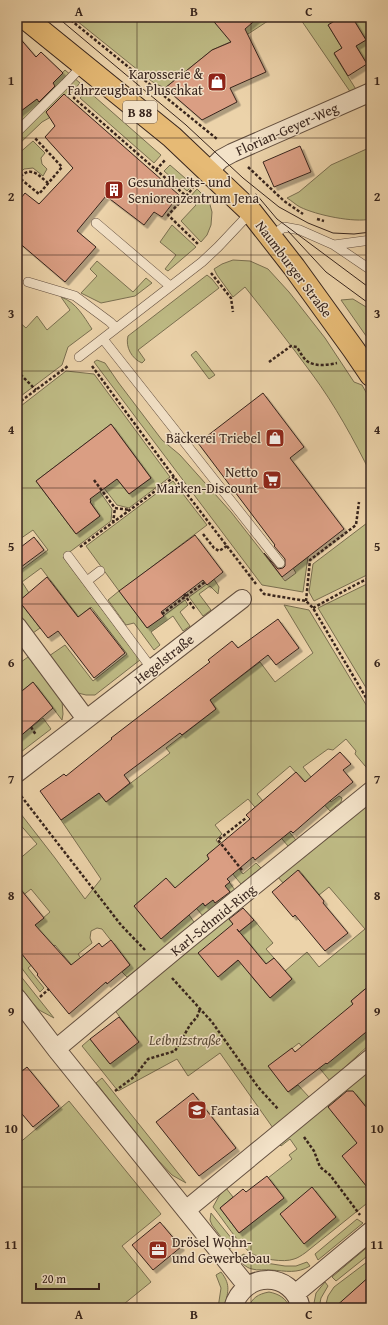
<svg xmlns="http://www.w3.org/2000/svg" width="388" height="1325" font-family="'Gentium Book Plus',serif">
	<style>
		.green { fill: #beba84; stroke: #7a6f50 }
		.building { fill: #da9e83; stroke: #37241c; filter: url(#shadow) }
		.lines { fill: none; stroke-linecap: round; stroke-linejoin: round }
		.service-casing { stroke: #645040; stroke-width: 10 }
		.minor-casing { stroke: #645040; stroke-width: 20 }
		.primary-casing { stroke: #37241c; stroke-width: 24 }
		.path { stroke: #37241c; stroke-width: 2.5; stroke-dasharray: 3 2; stroke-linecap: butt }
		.service { stroke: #f3e2c8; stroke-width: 9 }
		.minor { stroke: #f3e2c8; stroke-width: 18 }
		.primary { stroke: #e6ba75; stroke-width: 22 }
		.tram { stroke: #37241c; stroke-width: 1 }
		.grid { fill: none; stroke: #37241c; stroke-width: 1; stroke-opacity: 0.55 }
		.labels { text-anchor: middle; stroke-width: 3; stroke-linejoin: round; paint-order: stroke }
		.shield { fill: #f3e2c8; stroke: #6f5d50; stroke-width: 1 }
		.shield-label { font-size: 13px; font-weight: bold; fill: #37241c }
		.poi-label { font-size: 14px; fill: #37241c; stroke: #f3e2c8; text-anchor: end }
		.street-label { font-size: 14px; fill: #37241c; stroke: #f3e2c8 }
		.park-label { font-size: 14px; font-style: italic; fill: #594a36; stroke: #f3e2c8 }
		.neatline { fill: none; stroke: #37241c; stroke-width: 1.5 }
		.grid-label { font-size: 13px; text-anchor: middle; font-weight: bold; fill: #37241c }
	</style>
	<defs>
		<filter id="shadow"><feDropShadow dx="3.5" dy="3.5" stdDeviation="0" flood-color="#0004"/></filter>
	</defs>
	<rect width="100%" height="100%" fill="#ecd3aa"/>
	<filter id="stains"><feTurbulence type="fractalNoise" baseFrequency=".005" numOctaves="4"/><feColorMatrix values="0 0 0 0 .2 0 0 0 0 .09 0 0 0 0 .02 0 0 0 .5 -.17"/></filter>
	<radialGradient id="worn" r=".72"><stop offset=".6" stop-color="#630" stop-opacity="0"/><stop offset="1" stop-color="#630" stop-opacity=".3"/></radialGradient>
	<path class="green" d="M 72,17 L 274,17 L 248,34 L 212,50 L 165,88 L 154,83 Z
		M 299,17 L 341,17 L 328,25 L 342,48 L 334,54 L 357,91 L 351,93 Z
		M 352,17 L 371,17 L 371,71 L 356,46 L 366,40 Z
		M 65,70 L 80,83 L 49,118 L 42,122 L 17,146 L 17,114 L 42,95 Z
		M 87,90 L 161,155 L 154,163 L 80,98 Z
		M 33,141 L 45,153 L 41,158 L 42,164 L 47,169 L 43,176 L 33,168 L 24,169 L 19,174 L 17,173 L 17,155 Z
		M 371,147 L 371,219 C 354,223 316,215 300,207 C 296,205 292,201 287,198 L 299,192 L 331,165 Z
		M 170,165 L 193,185 L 187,191 L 164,171 Z
		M 197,189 L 209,201 L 212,212 L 211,225 L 207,235 L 201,242 L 181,221 L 196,205 L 189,198 Z
		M 172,225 L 196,247 L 168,271 L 165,269 L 176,255 L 160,242 Z
		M 233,260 L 250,261 L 268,269 L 289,292 L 325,338 L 354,382 L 362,385 L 371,401 L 371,474 C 354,440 335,405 312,374 C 291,345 268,316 245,287 L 233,297 L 217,275 L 214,269 L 222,264 Z
		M 97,261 L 133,292 L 146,278 L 152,283 L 135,296 L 101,303 L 81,293 L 97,276 L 90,269 Z
		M 207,275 L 212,279 L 219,288 L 138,350 L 145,360 L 142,363 C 132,359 125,347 128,336 Z
		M 61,297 C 76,302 84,317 92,329 L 68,347 L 62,365 L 17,399 L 17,320 L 26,328 L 37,316 L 47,330 L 70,310 Z
		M 353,299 L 371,310 L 371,343 L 341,300 Z
		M 196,351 L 215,375 L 209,379 L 191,355 Z
		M 97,360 L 105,363 L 118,382 L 162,440 L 180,455 L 231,512 L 285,581 L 296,573 L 293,568 L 308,557 L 303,592 L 262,585 L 94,362 Z
		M 66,371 L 94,374 L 170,477 L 129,508 L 117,505 L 97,479 L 115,480 L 117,479 L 129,494 L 151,478 L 111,424 L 36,481 L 76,534 L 100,516 L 90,502 L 91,501 L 83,489 L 93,482 L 112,509 L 111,521 L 63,557 L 140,660 L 95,695 L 86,695 L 78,693 L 49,656 L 65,645 L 93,681 L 127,654 L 91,607 L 67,626 L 77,615 L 41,568 L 22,582 L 29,593 L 19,601 L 40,628 L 33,633 L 17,612 L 17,573 L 48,550 L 33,530 L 17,541 L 17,409 Z
		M 173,481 L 207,525 L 120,591 L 147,628 L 185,600 L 188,605 L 180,612 L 190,626 L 183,631 L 173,616 L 151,632 L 160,645 L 154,650 L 134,623 L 126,625 L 108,600 L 119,591 L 86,546 Z
		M 371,520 L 371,573 L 314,601 L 309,592 L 313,564 Z
		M 214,579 L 219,587 L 218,594 L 210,586 L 199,594 L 211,610 L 203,616 L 189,597 Z
		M 371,582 L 371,696 L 318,608 Z
		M 284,605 L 309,610 L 371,713 L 371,773 L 355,754 L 356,751 L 346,739 L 333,750 L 328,749 L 303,767 L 331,802 L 339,796 L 342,798 L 341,802 L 330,811 L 290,766 L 257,794 L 296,840 L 288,846 L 248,799 L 215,825 L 222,834 L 216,840 L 243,874 L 256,863 L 261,868 L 241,884 L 213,850 L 207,855 L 209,859 L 184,880 L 205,906 L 218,895 L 217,893 L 229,882 L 235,890 L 203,916 L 183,893 L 161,883 L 134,906 L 161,938 L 189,915 L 194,922 L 162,950 L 127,977 L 122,972 L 130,965 L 102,929 L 97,928 L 91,931 L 90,938 L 92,943 L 78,954 L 85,964 L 79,974 L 55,945 L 28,968 L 44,988 L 40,992 L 17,962 L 17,955 L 42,934 L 35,925 L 50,912 L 31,889 L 17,900 L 17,861 L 37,844 L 17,821 L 17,809 L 55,858 L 85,899 L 101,879 L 61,820 L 99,793 L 106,802 L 170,753 L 166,748 L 216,709 L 210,700 L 260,662 L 275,682 L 313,653 Z
		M 28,657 L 62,701 L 63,714 L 62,720 L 33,682 L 22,691 L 17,686 L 17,665 Z
		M 43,718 L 51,729 L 17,755 L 17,733 L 20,736 Z
		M 371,798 L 371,807 L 366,812 L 371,818 L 371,984 L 351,1001 L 371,1026 L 371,1043 L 330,1081 L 299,1043 L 269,1066 L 288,1092 L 298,1085 L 309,1097 L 273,1128 L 220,1053 L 188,1076 L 177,1059 L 118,1091 L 82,1046 L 90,1039 L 110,1064 L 138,1042 L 114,1009 L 228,918 L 233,924 L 218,977 L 253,948 L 239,932 L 254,920 L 273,943 L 266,949 L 274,958 L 252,977 L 270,998 L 292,979 L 285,971 L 307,952 L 319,967 L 365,929 L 329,887 L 319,895 L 299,870 L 283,883 L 277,876 Z
		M 19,974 L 54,1018 L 39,1010 L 32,1002 L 17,983 L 17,975 Z
		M 371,1068 L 371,1200 L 305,1253 C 302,1255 298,1258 294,1259 C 284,1263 260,1259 251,1253 C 239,1245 223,1219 213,1207 L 219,1196 L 226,1188 L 233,1197 L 220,1208 L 239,1233 L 263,1214 L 268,1178 L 292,1159 L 289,1155 L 297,1149 L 290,1139 L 281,1146 L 279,1144 Z
		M 102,1078 L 186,1183 L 172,1175 L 157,1159 L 96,1083 Z
		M 69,1101 L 161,1214 L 122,1246 L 151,1282 L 119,1308 L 17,1308 L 17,1145 Z
		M 211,1213 L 236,1244 L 230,1249 L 212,1225 L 210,1220 Z
		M 357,1219 L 363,1223 L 318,1260 L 315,1254 Z
		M 371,1244 L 371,1253 L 336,1281 L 332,1277 Z
		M 244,1254 L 253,1261 L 285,1266 L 296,1266 L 307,1262 L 310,1266 C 297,1274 286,1271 271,1270 C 265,1269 258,1271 252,1269 C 246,1268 241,1262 237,1258 Z
		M 371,1259 L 371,1275 L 344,1300 L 343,1308 L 325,1308 L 328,1296 L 334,1287 Z
		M 221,1272 C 232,1286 227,1292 225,1308 L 218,1308 L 221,1288 L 216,1275 Z
		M 325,1282 L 328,1286 L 321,1298 L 319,1308 L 313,1308 L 316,1293 Z
		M 269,1292 C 279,1294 286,1298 290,1308 L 248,1308 C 252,1298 258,1294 269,1292 Z"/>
	<path class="building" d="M 210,17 L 259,17 L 245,29 L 266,72 L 230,88 L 237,102 L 202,120 L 165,88 L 212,50 L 231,42 Z
		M 341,17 L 352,17 L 366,40 L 356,46 L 367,64 L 348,76 L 334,53 L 342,48 L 328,25 Z
		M 17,35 L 36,57 L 41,52 L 63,73 L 53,83 L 55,86 L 39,102 L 37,99 L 17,114 Z
		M 64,94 L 179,195 L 162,217 L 154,212 L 144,225 L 106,196 L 77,231 L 96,247 L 65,282 L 17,241 L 17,203 L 25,193 L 39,204 L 73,168 L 45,137 L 55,126 L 46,112 Z
		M 300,146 L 311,172 L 274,187 L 263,162 Z
		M 263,393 L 304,447 L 290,458 L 344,529 L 282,577 L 264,553 L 278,569 L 283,568 L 285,566 L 285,559 L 274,546 L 275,545 L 198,443 Z
		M 111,424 L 151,478 L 129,494 L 117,479 L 90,499 L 91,501 L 90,502 L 100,516 L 76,534 L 36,481 Z
		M 195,535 L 223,572 L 207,585 L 203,580 L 161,612 L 164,616 L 147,628 L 119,591 Z
		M 34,537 L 44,550 L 17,570 L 17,550 Z
		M 47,577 L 78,617 L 90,608 L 125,653 L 94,678 L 58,631 L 48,638 L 19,601 Z
		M 278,619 L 299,648 L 276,665 L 268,655 L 210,700 L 216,709 L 182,735 L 180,733 L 124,775 L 130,783 L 106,802 L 99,793 L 61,820 L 40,791 L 64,774 L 66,776 L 112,739 L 111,738 L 210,662 L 208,660 L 232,641 L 238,648 Z
		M 33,682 L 53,708 L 17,739 L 17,695 Z
		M 340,752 L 351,764 L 343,770 L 353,782 L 331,800 L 293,833 L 291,831 L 255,860 L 253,857 L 227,879 L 230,882 L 225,886 L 230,892 L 215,903 L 213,900 L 205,906 L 203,903 L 161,939 L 134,906 L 166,878 L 175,888 L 209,859 L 207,855 L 250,819 L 246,815 L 296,772 L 305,782 Z
		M 298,870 L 324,901 L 323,903 L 348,933 L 325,951 L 295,915 L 293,917 L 272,892 Z
		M 17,885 L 44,918 L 35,925 L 71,965 L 99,943 L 102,947 L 111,940 L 130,965 L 107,984 L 106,982 L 69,1014 L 37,975 L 38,974 L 17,948 Z
		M 243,908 L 254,920 L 239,932 L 237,929 L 266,964 L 274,958 L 292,979 L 270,998 L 238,960 L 218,977 L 198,953 L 233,924 L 229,919 Z
		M 371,984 L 371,1028 L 327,1064 L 326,1063 L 288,1092 L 268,1066 L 292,1048 L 295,1052 L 353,1004 L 351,1001 Z
		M 119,1017 L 139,1042 L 110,1064 L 90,1039 Z
		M 27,1067 L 59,1106 L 33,1127 L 17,1108 L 17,1075 Z
		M 347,1091 L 353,1091 L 371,1113 L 371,1192 L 342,1156 L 357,1143 L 328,1107 Z
		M 193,1093 L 236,1148 L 199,1176 L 156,1122 Z
		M 267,1176 L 284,1198 L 239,1233 L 220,1208 L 243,1189 L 246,1192 Z
		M 312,1187 L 336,1217 L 304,1244 L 280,1214 Z
		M 160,1222 L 181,1247 L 153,1270 L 132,1245 Z
		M 371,1275 L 371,1308 L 334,1308 Z"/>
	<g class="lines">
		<defs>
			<path id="service" d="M 17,132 L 65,84 L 83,65
				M 96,223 L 170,286
				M 270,237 L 284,227 L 300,230 L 334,245 L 371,270
				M 334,245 L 371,240
				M 28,282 L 75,296 L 110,322 L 116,328
				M 103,339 L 280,563
				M 79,357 L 202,262 L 218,247 L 251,212
				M 68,556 L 152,669
				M 87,581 L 100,571"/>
			<path id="minor" d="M 208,172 L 221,159 L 232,153 L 371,92
				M 17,626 L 86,719
				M 17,773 L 242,599
				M 17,998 L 56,1049 L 247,1286
				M 56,1049 L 187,940 L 371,791
				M 186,1210 L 371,1058
				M 295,1294 L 371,1231
				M 233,1308 C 243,1271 292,1270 301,1308"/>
			<path id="primary" d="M 24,17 L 172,137 L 251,212 L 294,267 L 354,350 L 371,375"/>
		</defs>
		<use href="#service" class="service-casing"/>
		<use href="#minor" class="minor-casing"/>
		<use href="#primary" class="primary-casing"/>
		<path class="path" d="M 67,17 L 217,139
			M 75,97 L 74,98 L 186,196 L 168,215 L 199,245
			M 248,167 L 284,201 L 303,214
			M 156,170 L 165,160
			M 17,176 L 39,194 L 62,167 L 34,137
			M 17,180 C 30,165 36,173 48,183
			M 186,196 L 193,188
			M 317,219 L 324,221
			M 211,273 L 231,298 L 233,312
			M 269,362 L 291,346 L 297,347 C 300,352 303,358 307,361 C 315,367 328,365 337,363
			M 92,366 L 174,477 L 256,584
			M 17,371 L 36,390
			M 17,404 L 68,366
			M 94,480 L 115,508 L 130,510
			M 113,523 L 115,508
			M 203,534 L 214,548 L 219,551 L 227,546
			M 80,547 L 174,477
			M 260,589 L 264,594 L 306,601 L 313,608 L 371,706
			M 184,594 L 195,610
			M 306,601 L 310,560 L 356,525 L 359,502
			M 313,608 L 355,585 L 371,577
			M 162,614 L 205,582
			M 31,727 L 36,735
			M 18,792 L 121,925 L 145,950
			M 242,870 L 218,840 L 246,818
			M 172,978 L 212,1022 L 258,1087 L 278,1109
			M 40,997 L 49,989
			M 115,1091 L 134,1077 L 148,1059 L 175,1051 L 190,1025 L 197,1017 L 200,1009
			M 304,1137 L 314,1151 L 320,1167 L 330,1175 L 360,1215"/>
		<use href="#service" class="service"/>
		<use href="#minor" class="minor"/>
		<use href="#primary" class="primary"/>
		<path class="tram" d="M 57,17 L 186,125 L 243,178 L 279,207 L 308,223 L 333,233 L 354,234 L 371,232
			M 256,194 L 277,219 L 371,289
			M 288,231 L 326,272 L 371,305"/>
	</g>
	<path class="grid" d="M 137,17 L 137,1308M 251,17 L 251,1308M 17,138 L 371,138M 17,255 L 371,255M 17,371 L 371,371M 17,488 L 371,488M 17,604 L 371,604M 17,721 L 371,721M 17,837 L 371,837M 17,954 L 371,954M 17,1070 L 371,1070M 17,1187 L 371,1187"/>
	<defs>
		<symbol id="shop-square" viewBox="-11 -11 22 22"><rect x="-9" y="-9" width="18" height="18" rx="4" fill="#8f2418" stroke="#f3e2c8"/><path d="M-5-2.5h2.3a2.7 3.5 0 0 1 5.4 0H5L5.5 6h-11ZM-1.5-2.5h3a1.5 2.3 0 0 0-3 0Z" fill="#fff"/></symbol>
		<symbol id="building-square" viewBox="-11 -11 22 22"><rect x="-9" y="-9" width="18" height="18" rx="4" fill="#8f2418" stroke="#f3e2c8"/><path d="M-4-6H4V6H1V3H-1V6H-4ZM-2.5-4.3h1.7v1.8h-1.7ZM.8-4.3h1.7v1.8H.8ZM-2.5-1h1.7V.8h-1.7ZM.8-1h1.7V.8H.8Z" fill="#fff"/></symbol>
		<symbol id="supermarket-square" viewBox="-11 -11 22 22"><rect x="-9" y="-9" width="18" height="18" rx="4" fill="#8f2418" stroke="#f3e2c8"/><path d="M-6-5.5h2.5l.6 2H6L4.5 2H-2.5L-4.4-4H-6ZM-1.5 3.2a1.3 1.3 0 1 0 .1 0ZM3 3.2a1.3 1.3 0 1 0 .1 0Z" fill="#fff"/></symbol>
		<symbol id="school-square" viewBox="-11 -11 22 22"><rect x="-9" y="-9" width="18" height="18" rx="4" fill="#8f2418" stroke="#f3e2c8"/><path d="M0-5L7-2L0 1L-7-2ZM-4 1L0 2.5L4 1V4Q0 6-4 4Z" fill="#fff"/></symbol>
		<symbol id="office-square" viewBox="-11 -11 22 22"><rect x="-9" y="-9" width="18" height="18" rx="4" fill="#8f2418" stroke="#f3e2c8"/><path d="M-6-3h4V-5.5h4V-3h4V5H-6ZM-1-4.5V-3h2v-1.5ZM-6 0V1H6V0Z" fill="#fff"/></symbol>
	</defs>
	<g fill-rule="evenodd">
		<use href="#shop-square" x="206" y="71" width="22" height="22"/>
		<use href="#building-square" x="103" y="179" width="22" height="22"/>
		<use href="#shop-square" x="264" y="427" width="22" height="22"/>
		<use href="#supermarket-square" x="261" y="469" width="22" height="22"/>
		<use href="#school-square" x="186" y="1099" width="22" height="22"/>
		<use href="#office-square" x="147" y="1239" width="22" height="22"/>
	</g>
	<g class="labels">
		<rect class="shield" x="123" y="101" width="34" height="22" rx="3"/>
		<g class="shield-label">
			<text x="140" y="117">B 88</text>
		</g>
		<g class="poi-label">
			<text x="203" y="79">Karosserie &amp;<tspan x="203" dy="16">Fahrzeugbau Pluschkat</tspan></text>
			<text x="128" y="187" text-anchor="start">Gesundheits- und<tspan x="128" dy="16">Seniorenzentrum Jena</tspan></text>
			<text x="261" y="443">Bäckerei Triebel</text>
			<text x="258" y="477">Netto<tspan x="258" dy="16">Marken-Discount</tspan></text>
			<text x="211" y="1115" text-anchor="start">Fantasia</text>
			<text x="172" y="1247" text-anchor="start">Drösel Wohn-<tspan x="172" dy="16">und Gewerbebau</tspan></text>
		</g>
		<g class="street-label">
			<text transform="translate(287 129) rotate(-24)" y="5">Florian-Geyer-Weg</text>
			<text transform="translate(294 269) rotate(53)" y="5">Naumburger Straße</text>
			<text transform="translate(164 659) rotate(-38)" y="5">Hegelstraße</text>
			<text transform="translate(213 920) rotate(-39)" y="5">Karl-Schmid-Ring</text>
		</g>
		<g class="park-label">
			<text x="185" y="1045">Leibnizstraße</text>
		</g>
	</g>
	<rect width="388" height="1325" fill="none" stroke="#ecd3aa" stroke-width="44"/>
	<path d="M36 1283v6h63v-6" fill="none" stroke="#37241c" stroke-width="2"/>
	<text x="42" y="1283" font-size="12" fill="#37241c" stroke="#f3e2c8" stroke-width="3" paint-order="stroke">20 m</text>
	<rect x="22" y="22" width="344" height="1281" class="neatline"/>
	<g class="grid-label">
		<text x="79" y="16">A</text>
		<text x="194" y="16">B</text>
		<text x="309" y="16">C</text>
		<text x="11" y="85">1</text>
		<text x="377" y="85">1</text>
		<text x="11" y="201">2</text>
		<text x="377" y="201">2</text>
		<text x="11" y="318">3</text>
		<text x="377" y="318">3</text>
		<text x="11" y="434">4</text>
		<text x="377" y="434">4</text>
		<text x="11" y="551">5</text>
		<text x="377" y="551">5</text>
		<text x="11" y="667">6</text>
		<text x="377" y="667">6</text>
		<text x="11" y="784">7</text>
		<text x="377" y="784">7</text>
		<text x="11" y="900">8</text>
		<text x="377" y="900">8</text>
		<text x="11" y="1016">9</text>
		<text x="377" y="1016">9</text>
		<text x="11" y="1133">10</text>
		<text x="377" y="1133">10</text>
		<text x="11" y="1249">11</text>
		<text x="377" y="1249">11</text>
		<text x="79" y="1319">A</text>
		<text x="194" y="1319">B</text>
		<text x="309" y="1319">C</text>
	</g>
	<rect width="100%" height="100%" filter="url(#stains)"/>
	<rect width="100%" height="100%" fill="url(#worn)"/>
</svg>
